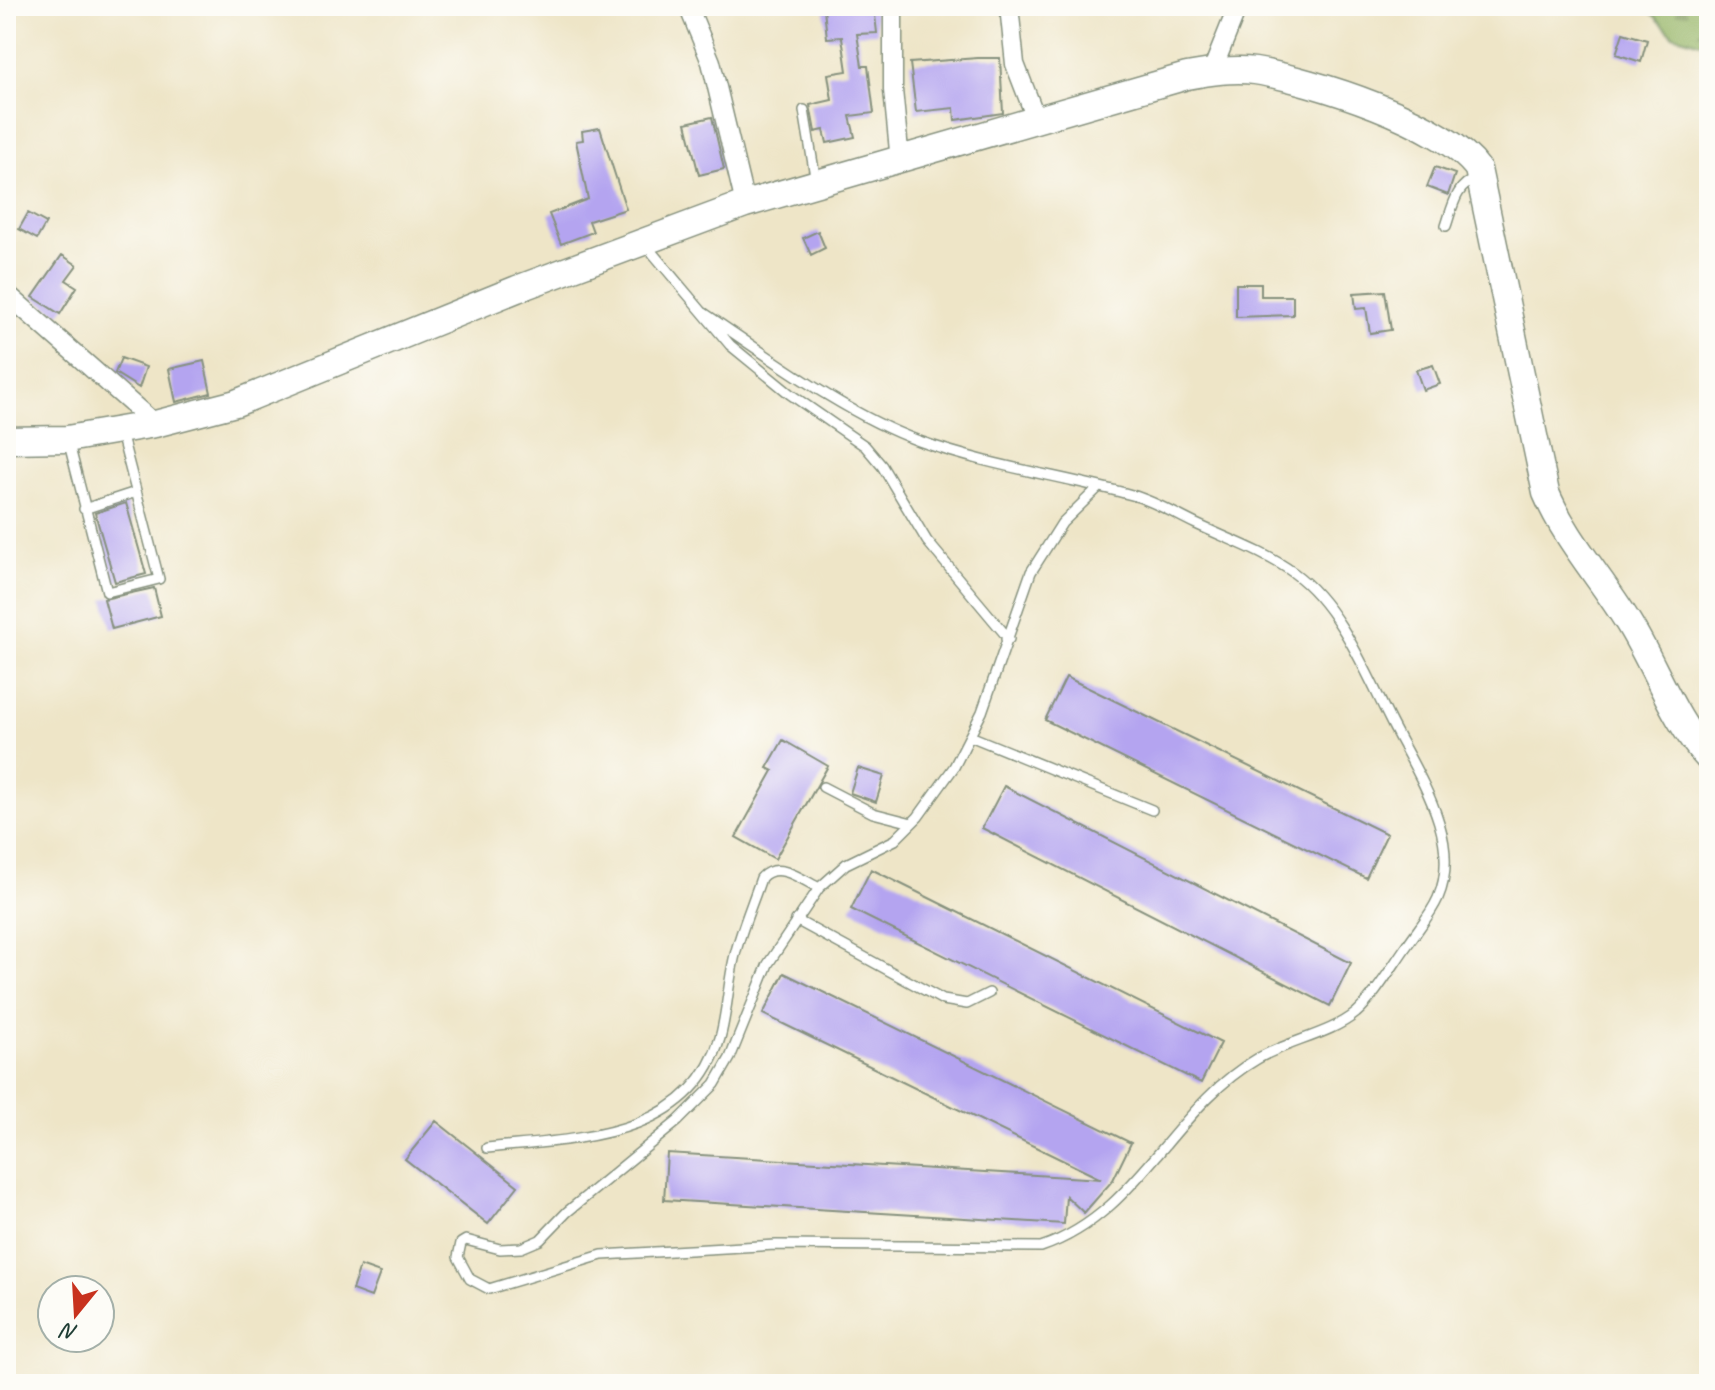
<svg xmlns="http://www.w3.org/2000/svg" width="1715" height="1390" font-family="Caveat,sans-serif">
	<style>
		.forest { fill: url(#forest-firs); stroke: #5b7a4e; stroke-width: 2 }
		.building { fill: #b4a4f0 }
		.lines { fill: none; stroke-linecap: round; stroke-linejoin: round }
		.lane-casing { stroke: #86917e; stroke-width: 12 }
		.street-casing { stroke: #86917e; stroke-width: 21 }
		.secondary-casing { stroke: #86917e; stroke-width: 29 }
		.lane { stroke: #fff; stroke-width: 9 }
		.street { stroke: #fff; stroke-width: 18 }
		.secondary { stroke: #fff; stroke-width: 26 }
	</style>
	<defs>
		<pattern id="forest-firs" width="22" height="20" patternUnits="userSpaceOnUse" patternTransform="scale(2)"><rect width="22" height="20" fill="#97b668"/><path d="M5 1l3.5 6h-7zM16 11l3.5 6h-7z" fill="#7b9556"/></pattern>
	</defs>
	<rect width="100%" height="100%" fill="#fdfcf7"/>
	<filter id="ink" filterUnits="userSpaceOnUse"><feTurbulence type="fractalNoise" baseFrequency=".0125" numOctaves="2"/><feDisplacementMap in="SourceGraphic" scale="16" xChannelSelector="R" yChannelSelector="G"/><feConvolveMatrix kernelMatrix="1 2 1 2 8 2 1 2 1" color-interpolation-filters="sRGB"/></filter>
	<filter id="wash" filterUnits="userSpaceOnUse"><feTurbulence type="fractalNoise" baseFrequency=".006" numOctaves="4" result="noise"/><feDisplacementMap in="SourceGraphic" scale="32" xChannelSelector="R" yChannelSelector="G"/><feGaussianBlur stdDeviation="1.8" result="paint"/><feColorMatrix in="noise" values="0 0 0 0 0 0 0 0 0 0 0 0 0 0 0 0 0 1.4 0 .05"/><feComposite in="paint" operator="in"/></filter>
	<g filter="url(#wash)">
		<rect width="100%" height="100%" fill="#eee5c7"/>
		<path class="forest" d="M 1645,6 L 1709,6 L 1709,45 L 1673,35 Z"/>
		<g id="blocks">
			<path class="building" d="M 836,6 L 874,6 L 877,33 L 857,34 L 862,66 L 868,66 L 874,113 L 850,116 L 855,137 L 827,143 L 824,130 L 815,132 L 810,105 L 832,100 L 828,74 L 847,71 L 842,37 L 827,38 L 824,9 Z
				M 1623,33 L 1647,40 L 1641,62 L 1616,54 Z
				M 978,58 L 1000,58 L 1003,113 L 955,120 L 954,108 L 916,112 L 910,63 Z
				M 712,117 L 724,169 L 699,175 L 686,123 Z
				M 600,128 L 626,209 L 589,221 L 593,232 L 561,244 L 549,214 L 588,199 L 576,141 L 583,140 L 582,131 Z
				M 1435,167 L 1455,174 L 1448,195 L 1427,187 Z
				M 28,213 L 46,223 L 37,239 L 19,229 Z
				M 818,231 L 825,248 L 811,255 L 803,238 Z
				M 62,255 L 77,265 L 66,280 L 77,287 L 60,314 L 33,297 Z
				M 1236,284 L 1261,284 L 1261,296 L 1293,296 L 1293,315 L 1236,317 Z
				M 1385,291 L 1391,330 L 1370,333 L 1366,308 L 1356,309 L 1354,293 Z
				M 121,358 L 146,367 L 139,388 L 115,373 Z
				M 204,361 L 211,393 L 176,402 L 169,369 Z
				M 1433,365 L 1440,384 L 1423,390 L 1416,370 Z
				M 126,503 L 146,574 L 115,582 L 95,513 Z
				M 154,588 L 161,616 L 112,629 L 104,599 Z
				M 1066,677 L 1387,834 L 1366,878 L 1045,720 Z
				M 783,740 L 828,766 L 775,859 L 736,837 L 773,771 L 767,768 Z
				M 858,768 L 884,776 L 876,802 L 850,793 Z
				M 1004,786 L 1351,963 L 1330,1006 L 982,828 Z
				M 871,869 L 1221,1043 L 1201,1083 L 851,909 Z
				M 784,973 L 1131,1143 L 1113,1180 L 1084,1213 L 1066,1196 L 1064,1224 L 664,1200 L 667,1153 L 1101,1179 L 763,1014 Z
				M 436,1121 L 518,1186 L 488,1224 L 405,1159 Z
				M 360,1266 L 380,1273 L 371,1297 L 352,1290 Z"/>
		</g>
	</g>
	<g filter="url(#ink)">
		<use href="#blocks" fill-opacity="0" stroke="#86917e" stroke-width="2"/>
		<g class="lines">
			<defs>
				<path id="lane" d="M 804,110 L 816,182
					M 1446,226 C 1452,209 1456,183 1477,179
					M 645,244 L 730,345 L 790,394 L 865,446 L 882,466 L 927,541 L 1009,639 L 1006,639
					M 704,313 C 768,356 847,415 919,441 C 989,466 1061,476 1132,495 C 1154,501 1175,514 1196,524 C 1228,539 1265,552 1294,573 C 1338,605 1364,668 1388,716 C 1414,770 1464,837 1438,898 C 1431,914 1418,929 1408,944 C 1392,966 1376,995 1356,1013 C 1331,1034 1288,1041 1257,1059 C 1172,1108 1139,1214 1041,1247 L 776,1245 L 602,1255 L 489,1289 L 470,1279 L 458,1257 L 461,1243 L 466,1240 L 500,1249 L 521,1248 L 540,1240 L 567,1212 L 678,1121 L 715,1084 L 730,1058 L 768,964 L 819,888 L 846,864 L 895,840 L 918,817 L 954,767 L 982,712 L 1031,572 L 1062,523 L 1099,487
					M 68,440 L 107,592 L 159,579 L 121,433
					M 84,509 L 136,492
					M 970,736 L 1152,810
					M 823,787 L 873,813 L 912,823
					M 796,920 L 943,1000 L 967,1004 L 989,993
					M 487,1148 C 571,1139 690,1140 720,1038 C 727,1013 728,985 734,959 C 740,932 752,905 761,878 C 777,860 801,879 819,888"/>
				<path id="street" d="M 688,6 L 711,62 L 745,204
					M 893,6 L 893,90 L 900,161
					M 1009,6 L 1015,64 L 1037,121
					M 1212,71 L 1238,6
					M 6,293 L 155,424"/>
				<path id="secondary" d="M 6,440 L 67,439 L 155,424 L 236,403 L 517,289 L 745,204 L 1187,76 C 1209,72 1233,68 1255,71 C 1312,80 1445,122 1478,169 L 1546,493 C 1566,540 1602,579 1628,622 C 1656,667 1673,720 1709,759"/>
			</defs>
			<use href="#lane" class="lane-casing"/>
			<use href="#street" class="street-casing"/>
			<use href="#secondary" class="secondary-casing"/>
			<use href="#lane" class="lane"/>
			<use href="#street" class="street"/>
			<use href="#secondary" class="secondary"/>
		</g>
	</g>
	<rect width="1715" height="1390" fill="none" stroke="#fdfcf7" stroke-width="32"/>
	<g transform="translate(76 1314) rotate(198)"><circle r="38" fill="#fdfcf7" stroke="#a4b0a9" stroke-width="2"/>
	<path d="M0-6L14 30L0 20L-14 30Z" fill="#c8321e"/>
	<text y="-12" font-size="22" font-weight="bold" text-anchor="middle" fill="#1f3d34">N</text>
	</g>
</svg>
